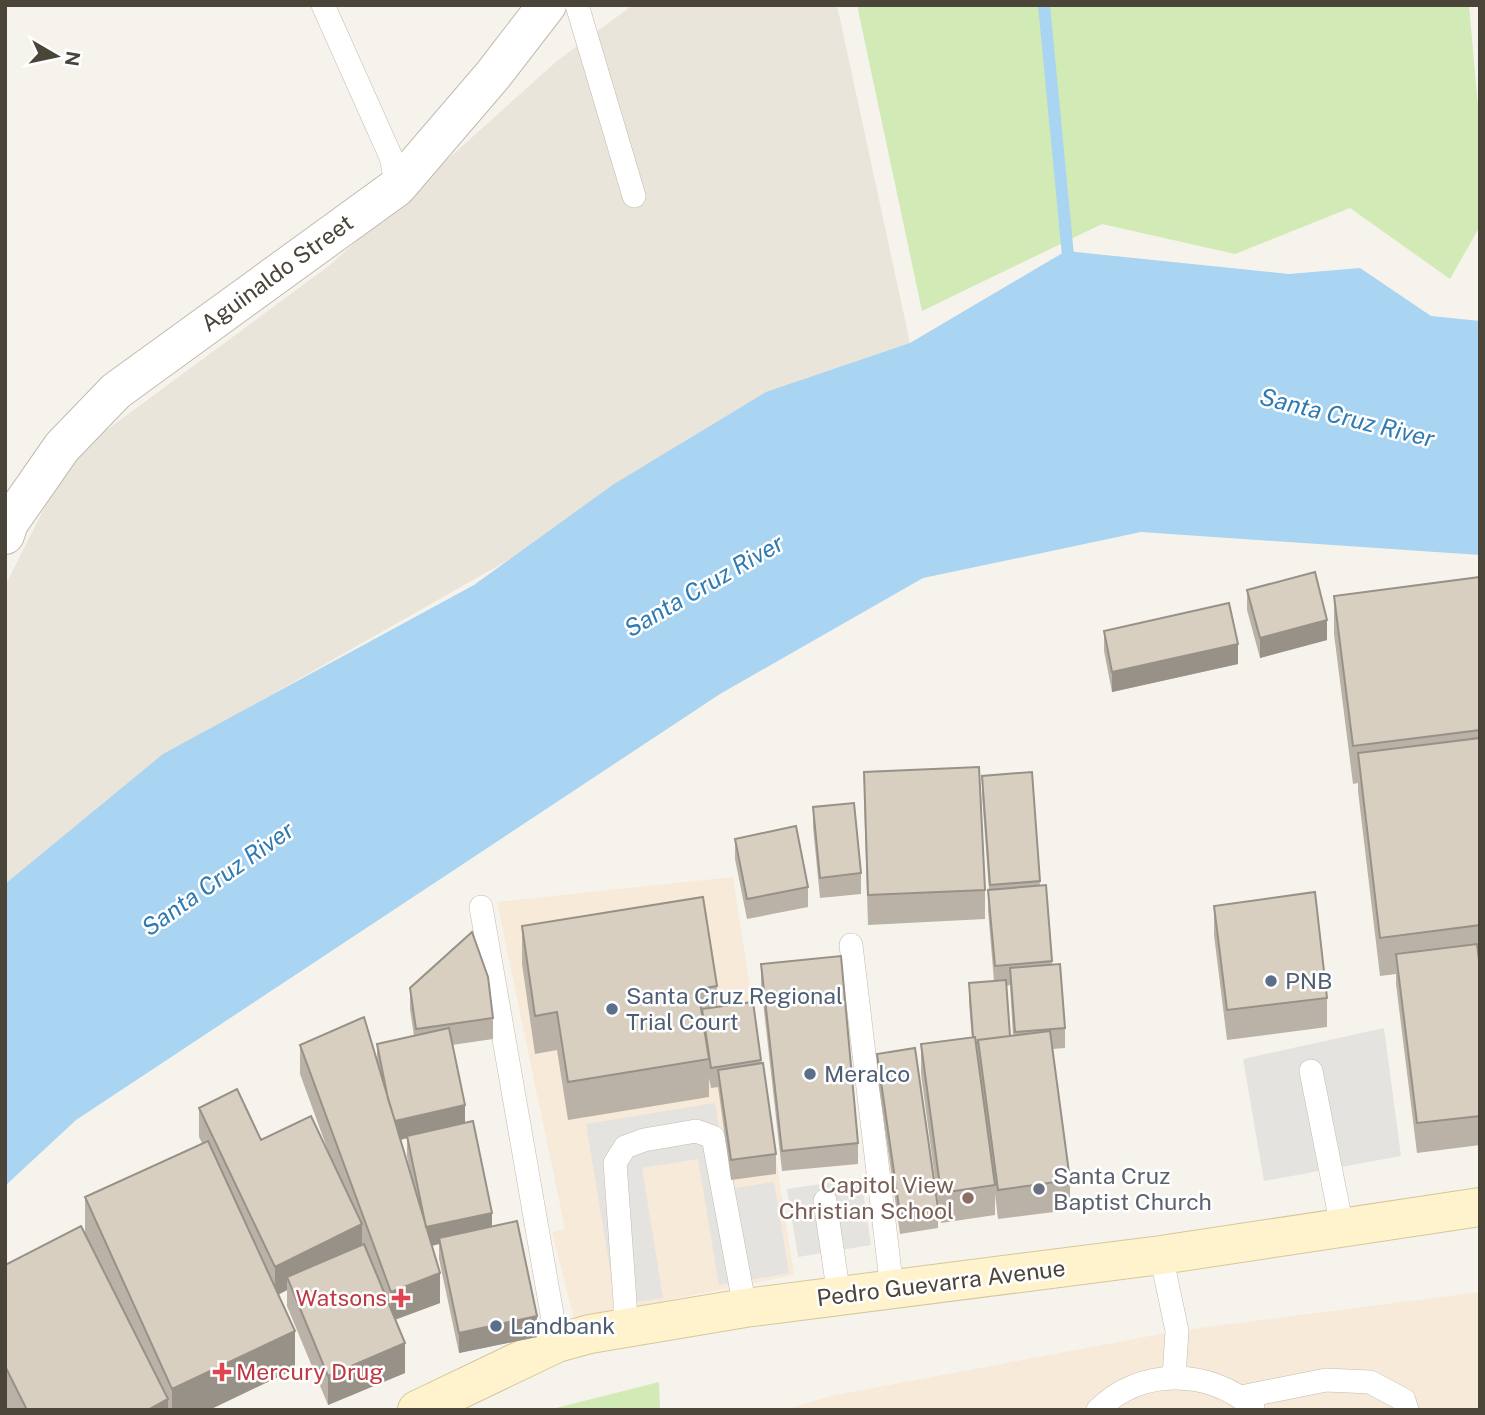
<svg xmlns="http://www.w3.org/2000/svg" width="1485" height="1415" font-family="'Public Sans',sans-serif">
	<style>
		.residential { fill: #eae5da }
		.commercial { fill: #f7ead8 }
		.green { fill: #d2eab5 }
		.parking { fill: #e5e3e0 }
		.water { fill: #a9d4f2 }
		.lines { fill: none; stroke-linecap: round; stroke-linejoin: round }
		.stream { stroke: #a9d4f2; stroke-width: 12 }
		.service-casing { stroke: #c2bbae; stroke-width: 24 }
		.tertiary-casing { stroke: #c2bbae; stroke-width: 40 }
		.secondary-casing { stroke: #d6c79b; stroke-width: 40 }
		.service { stroke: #fff; stroke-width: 23 }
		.tertiary { stroke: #fff; stroke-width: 38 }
		.secondary { stroke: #fff3cd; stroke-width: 38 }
		.wall { fill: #bab2a6; fill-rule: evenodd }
		.shaded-wall { fill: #979187 }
		.building { fill: #d8cfc1; stroke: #979187; stroke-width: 2 }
		.service-dot { fill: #5c6f8a; stroke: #fff; stroke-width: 2.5 }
		.worship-dot { fill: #6b7280; stroke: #fff; stroke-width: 2.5 }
		.education-dot { fill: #8d6e63; stroke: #fff; stroke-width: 2.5 }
		.health-dot { fill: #e0444e; stroke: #fff; stroke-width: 2.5 }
		.labels { text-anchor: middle; stroke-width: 5; stroke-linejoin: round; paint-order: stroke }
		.street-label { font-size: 23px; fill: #4b4439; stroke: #fff }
		.service-label { font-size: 23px; fill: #4e5e75; stroke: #fff; text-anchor: start }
		.worship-label { font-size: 23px; fill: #5b616d; stroke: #fff; text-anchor: start }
		.education-label { font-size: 23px; fill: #785e54; stroke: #fff; text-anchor: end }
		.health-label { font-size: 23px; fill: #be3a42; stroke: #fff; text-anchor: end }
		.water-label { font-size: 24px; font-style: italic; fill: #2e7ab2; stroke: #fff }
	</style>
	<rect width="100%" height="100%" fill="#f6f3ec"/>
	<path class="residential" d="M 633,5 L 837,5 L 910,343 L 510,559 L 241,712 L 5,887 L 5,586 L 70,457 L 330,265 L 558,60 Z"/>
	<path class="commercial" d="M 733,877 L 794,1275 L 574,1319 L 552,1232 L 565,1229 L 497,902 Z
		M 1480,1292 L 1480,1410 L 783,1410 L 831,1396 L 1177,1331 Z"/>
	<path class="green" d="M 857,5 L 1469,5 L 1480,130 L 1480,226 L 1450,279 L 1350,208 L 1235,254 L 1102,224 L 922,311 Z
		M 659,1382 L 660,1410 L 548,1410 Z"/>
	<path class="parking" d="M 1384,1028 L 1401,1156 L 1264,1181 L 1243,1059 Z
		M 715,1103 L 729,1189 L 774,1182 L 789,1273 L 719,1285 L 698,1159 L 642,1168 L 663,1298 L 616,1305 L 586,1124 Z
		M 861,1178 L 871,1245 L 798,1257 L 787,1189 Z"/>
	<path class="water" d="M 1066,251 L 1289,274 L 1360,268 L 1431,316 L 1480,321 L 1480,555 L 1141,532 L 923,578 L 720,694 L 76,1120 L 5,1186 L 5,884 L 163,754 L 474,585 L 614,484 L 766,392 L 910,343 Z"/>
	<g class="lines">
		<path class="stream" d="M 1044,5 L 1069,266"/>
		<defs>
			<path id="service" d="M 323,5 L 391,157 L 397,187
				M 577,5 L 634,196
				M 481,907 L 557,1343
				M 851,945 L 892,1289
				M 1311,1071 L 1342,1227
				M 825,1201 L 839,1296
				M 1161,1255 L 1177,1331 L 1174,1377
				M 625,1328 L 625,1301 L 615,1163 L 625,1147 L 644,1140 L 696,1131 L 713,1137 L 745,1308
				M 1241,1397 L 1326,1380 L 1370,1382 L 1404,1400 L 1407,1410
				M 1098,1410 C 1141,1367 1208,1369 1253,1407"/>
			<path id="tertiary" d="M 5,535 L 9,523 L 62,447 L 116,391 L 397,187 L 493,75 L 547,5"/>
			<path id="secondary" d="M 417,1410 L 557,1343 L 590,1334 L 745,1308 L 1161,1255 L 1480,1207"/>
		</defs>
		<use href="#service" class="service-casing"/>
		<use href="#tertiary" class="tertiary-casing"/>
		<use href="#secondary" class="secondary-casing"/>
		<use href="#service" class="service"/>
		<use href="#tertiary" class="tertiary"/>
		<use href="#secondary" class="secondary"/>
	</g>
	<path class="wall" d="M 1480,577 L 1480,1145 L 1417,1153 L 1396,984 L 1396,974 L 1380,976 L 1358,791 L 1358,783 L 1353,784 L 1334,634 L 1334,596 Z
		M 1247,590 L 1327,640 L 1260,658 L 1247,610 Z
		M 1104,631 L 1238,664 L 1112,692 L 1104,651 Z
		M 864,772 L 985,890 L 985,919 L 868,925 L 864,801 Z
		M 1032,772 L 1040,886 L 1046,885 L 1052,965 L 1065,1028 L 1065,1048 L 1052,1049 L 1070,1180 L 1070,1210 L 998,1219 L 995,1194 L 995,1215 L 941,1223 L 921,1074 L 921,1044 L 972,1038 L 969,1003 L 969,983 L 994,981 L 988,910 L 989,890 L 982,796 L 982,776 ZM 1010,985 L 1013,1036 L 1010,1036 L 1006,986 Z
		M 813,807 L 861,873 L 861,894 L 820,898 L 813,827 Z
		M 735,839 L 808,887 L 808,907 L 747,919 L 735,859 Z
		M 1214,906 L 1327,998 L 1327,1027 L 1227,1040 L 1214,935 Z
		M 522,926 L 717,986 L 717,1007 L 761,1060 L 776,1154 L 776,1174 L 731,1180 L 718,1087 L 711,1088 L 709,1078 L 709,1097 L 568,1120 L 557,1050 L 535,1054 L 522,964 Z
		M 761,964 L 858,1143 L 858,1164 L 782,1171 L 761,984 Z
		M 410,988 L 493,1018 L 493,1039 L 452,1045 L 465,1123 L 492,1227 L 537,1337 L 459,1353 L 439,1259 L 439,1244 L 432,1246 L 440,1303 L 395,1320 L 405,1373 L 328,1405 L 287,1306 L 287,1290 L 278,1295 L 295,1369 L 209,1410 L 8,1410 L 5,1404 L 5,1265 L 85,1233 L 85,1197 L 202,1143 L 199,1137 L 199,1108 L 261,1140 L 331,1159 L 300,1074 L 300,1045 L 377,1059 L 377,1044 L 414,1036 L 410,1009 ZM 407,1138 L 407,1156 L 410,1171 L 401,1140 Z
		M 877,1054 L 938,1208 L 938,1228 L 900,1234 L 877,1074 Z"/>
	<path class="shaded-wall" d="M 1327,620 L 1327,640 L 1260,658 L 1260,638 Z
		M 1238,644 L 1238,664 L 1112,692 L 1112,672 Z
		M 465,1105 L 465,1126 L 393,1141 L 393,1121 Z
		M 492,1213 L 492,1233 L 439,1238 L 439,1244 L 426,1247 L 426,1227 Z
		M 362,1224 L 362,1254 L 287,1277 L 287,1290 L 275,1296 L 275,1267 Z
		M 440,1273 L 440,1303 L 391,1321 L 391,1292 Z
		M 537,1316 L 537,1337 L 459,1353 L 459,1333 Z
		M 295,1331 L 295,1369 L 209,1410 L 172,1410 L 172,1389 Z
		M 405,1343 L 405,1373 L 328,1405 L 328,1376 Z
		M 168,1399 L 168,1410 L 148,1410 Z"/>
	<path class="building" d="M 1315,572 L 1327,620 L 1260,638 L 1247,590 Z
		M 1480,577 L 1480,730 L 1353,746 L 1334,596 Z
		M 1229,603 L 1238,644 L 1112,672 L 1104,631 Z
		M 1480,738 L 1480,925 L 1380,938 L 1358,753 Z
		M 979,767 L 985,890 L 868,895 L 864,772 Z
		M 1032,772 L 1040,881 L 990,885 L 982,776 Z
		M 854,803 L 861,873 L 820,878 L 813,807 Z
		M 796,826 L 808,887 L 747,899 L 735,839 Z
		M 1046,885 L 1052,961 L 995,966 L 988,890 Z
		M 1315,892 L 1327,998 L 1227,1010 L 1214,906 Z
		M 703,897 L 717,986 L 698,989 L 709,1059 L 568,1082 L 557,1012 L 535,1016 L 522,926 Z
		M 472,932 L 488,977 L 493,1018 L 416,1029 L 410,988 Z
		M 1477,944 L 1480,968 L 1480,1116 L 1417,1123 L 1396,954 Z
		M 841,956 L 858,1143 L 782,1151 L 761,964 Z
		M 1060,964 L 1065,1028 L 1015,1032 L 1010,968 Z
		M 1006,980 L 1010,1036 L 978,1040 L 978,1042 L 976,1043 L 975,1037 L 973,1037 L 969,983 Z
		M 753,1002 L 761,1060 L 711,1068 L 702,1009 Z
		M 364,1017 L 440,1273 L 391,1292 L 300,1045 Z
		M 449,1028 L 465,1105 L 395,1121 L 388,1099 L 377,1044 Z
		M 1050,1031 L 1070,1180 L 998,1190 L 978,1040 Z
		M 975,1037 L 995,1185 L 941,1193 L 921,1044 Z
		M 915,1048 L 938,1208 L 900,1214 L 877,1054 Z
		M 763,1063 L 776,1154 L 731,1160 L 718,1070 Z
		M 237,1089 L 261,1140 L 311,1116 L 362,1224 L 275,1267 L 199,1108 Z
		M 473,1121 L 492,1213 L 426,1227 L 407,1136 Z
		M 208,1141 L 295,1331 L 172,1389 L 85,1197 Z
		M 517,1221 L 537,1316 L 459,1333 L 439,1238 Z
		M 81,1226 L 168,1399 L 148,1410 L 27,1410 L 5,1366 L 5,1265 Z
		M 364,1244 L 405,1343 L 328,1376 L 287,1277 Z"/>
	<g class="service-dot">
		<circle cx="1271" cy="981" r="7"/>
		<circle cx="612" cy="1009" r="7"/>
		<circle cx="810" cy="1074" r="7"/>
		<circle cx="496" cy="1326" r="7"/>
	</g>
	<circle class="worship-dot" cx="1039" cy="1189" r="7"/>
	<circle class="education-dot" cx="968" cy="1198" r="7"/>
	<g class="health-dot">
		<path d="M397.5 1287.5h7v7h7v7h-7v7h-7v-7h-7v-7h7z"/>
		<path d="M218.5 1361.5h7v7h7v7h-7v7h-7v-7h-7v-7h7z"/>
	</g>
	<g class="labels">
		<g class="street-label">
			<text transform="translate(277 273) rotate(-36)" y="8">Aguinaldo Street</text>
			<text transform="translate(941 1283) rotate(-7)" y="8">Pedro Guevarra Avenue</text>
		</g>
		<g class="service-label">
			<text x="1285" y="989">PNB</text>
			<text x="626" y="1004">Santa Cruz Regional<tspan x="626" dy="26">Trial Court</tspan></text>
			<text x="824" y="1082">Meralco</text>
			<text x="510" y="1334">Landbank</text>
		</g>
		<g class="worship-label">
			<text x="1053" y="1184">Santa Cruz<tspan x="1053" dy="26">Baptist Church</tspan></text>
		</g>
		<g class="education-label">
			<text x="954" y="1193">Capitol View<tspan x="954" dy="26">Christian School</tspan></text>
		</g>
		<g class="health-label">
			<text x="387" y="1306">Watsons</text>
			<text x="236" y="1380" text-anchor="start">Mercury Drug</text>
		</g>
		<g class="water-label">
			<text transform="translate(1347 418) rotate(14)" y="8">Santa Cruz River</text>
			<text transform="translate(704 586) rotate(-30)" y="8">Santa Cruz River</text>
			<text transform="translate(218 879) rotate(-35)" y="8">Santa Cruz River</text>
		</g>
	</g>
	<rect width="1485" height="1415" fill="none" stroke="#4b4439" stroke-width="14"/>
	<g transform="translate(56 56) rotate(99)" stroke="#ffffff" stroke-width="5" paint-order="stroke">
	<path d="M0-5L12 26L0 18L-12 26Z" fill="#4b4439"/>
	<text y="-10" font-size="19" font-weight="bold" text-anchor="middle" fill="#4b4439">N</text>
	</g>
</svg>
